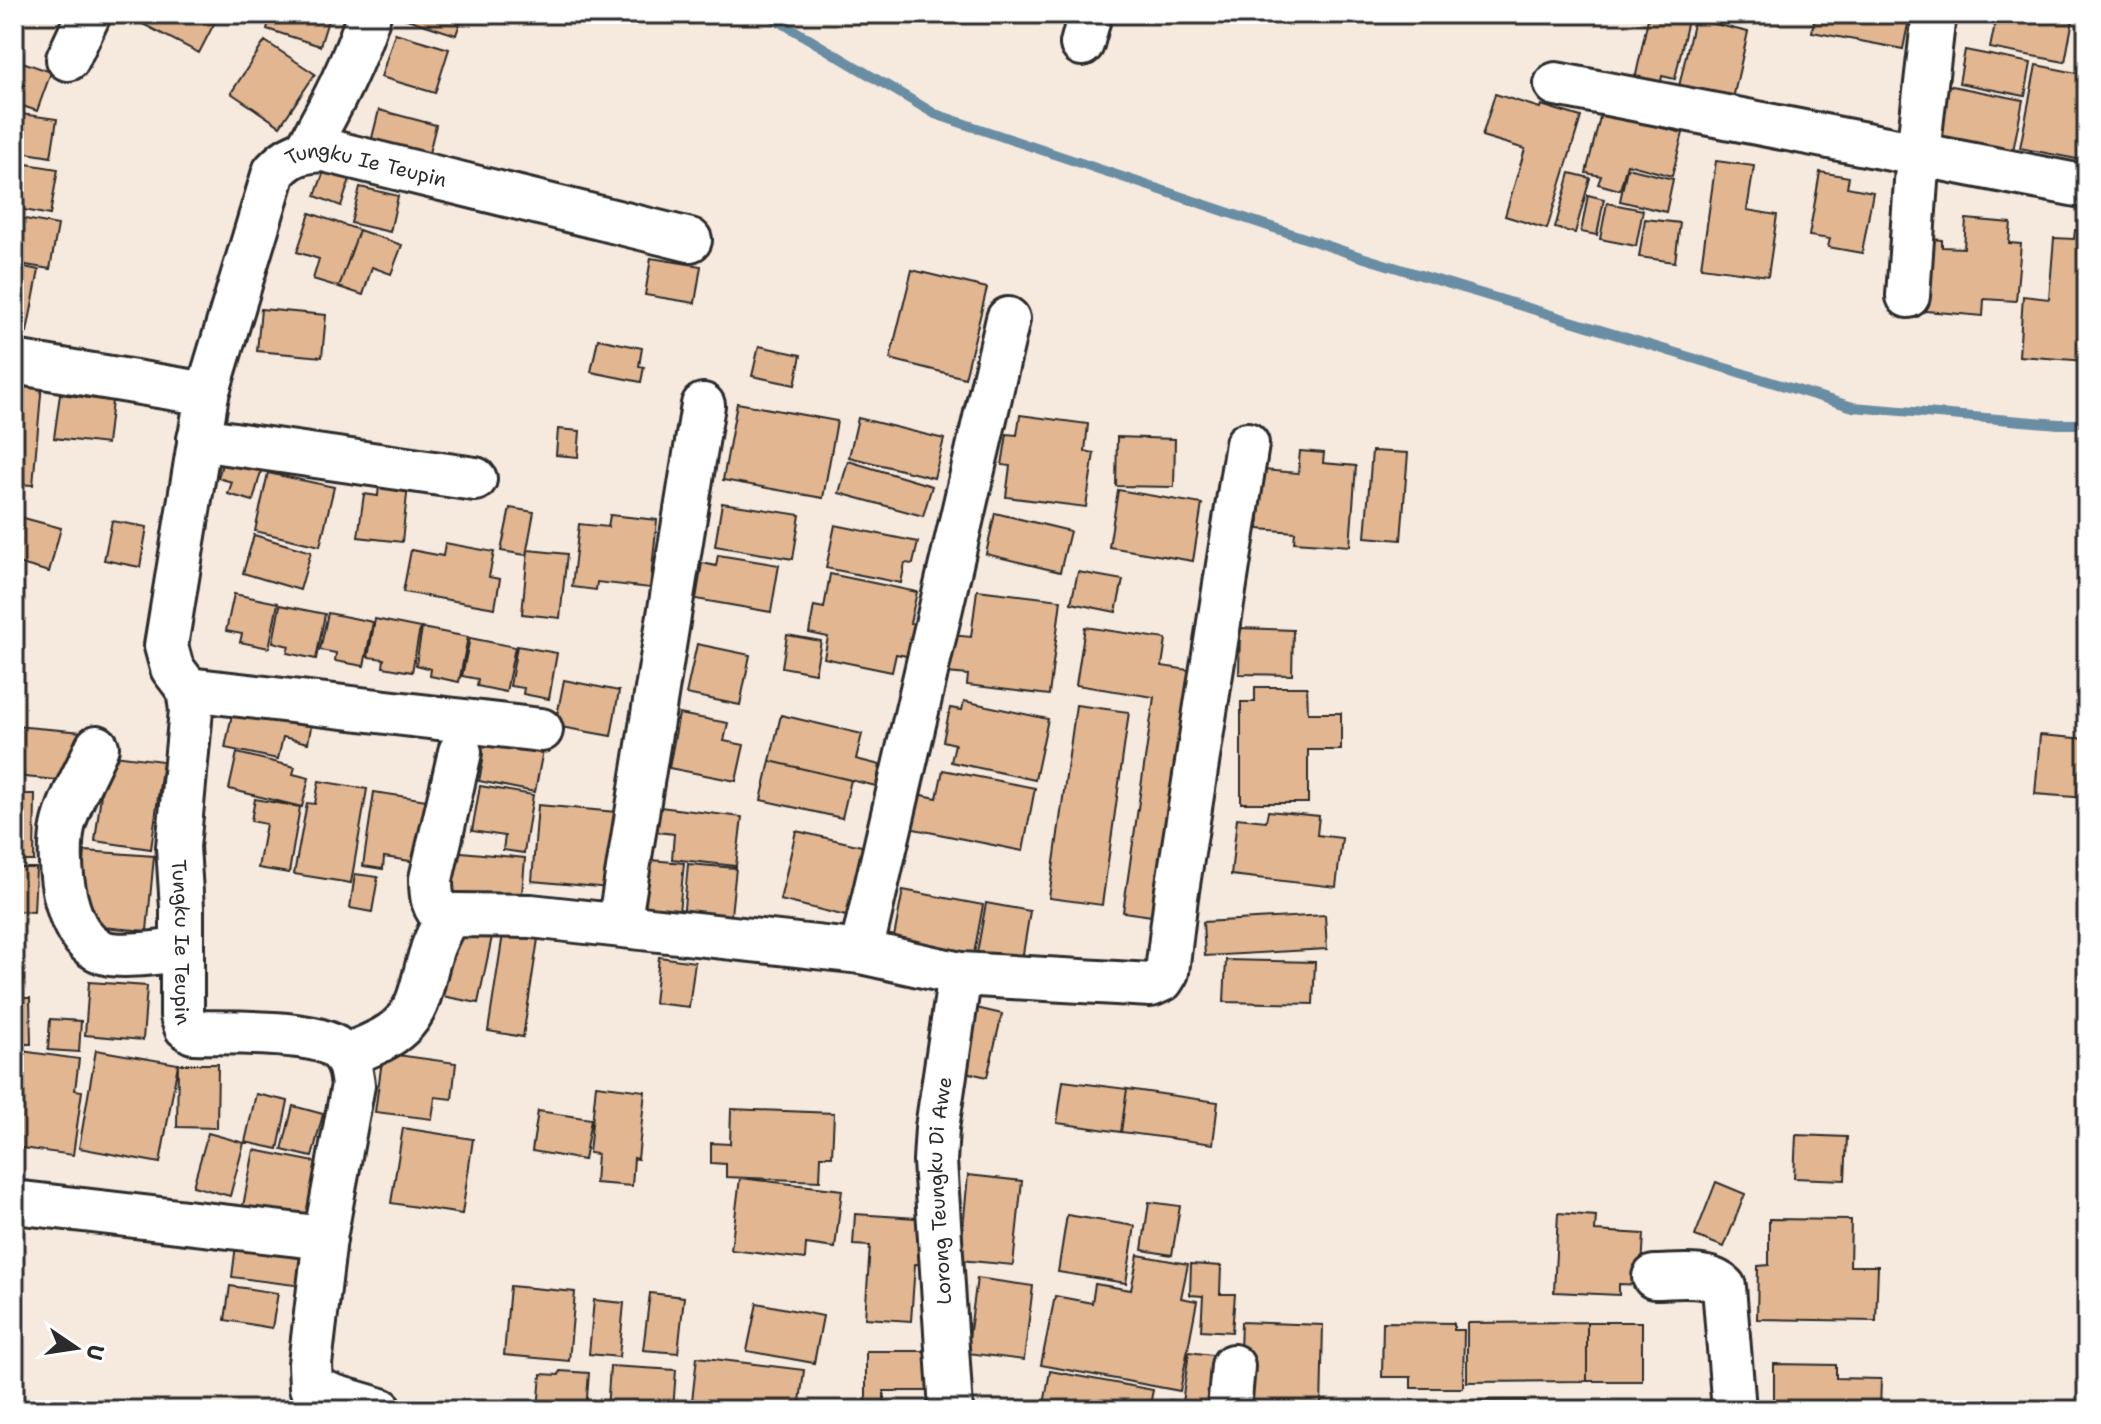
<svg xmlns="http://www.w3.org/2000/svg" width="2101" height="1424" font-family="'Shantell Sans',sans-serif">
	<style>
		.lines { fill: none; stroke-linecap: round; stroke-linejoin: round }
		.stream { stroke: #698da3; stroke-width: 10 }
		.building { fill: #e1b691; stroke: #2b2b2b; stroke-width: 2 }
		.street-casing { stroke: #2b2b2b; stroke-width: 48 }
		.street { stroke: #fff; stroke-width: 42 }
		.labels { text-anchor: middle; stroke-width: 7; stroke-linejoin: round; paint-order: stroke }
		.street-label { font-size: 20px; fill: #2b2b2b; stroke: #fff }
	</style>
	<rect width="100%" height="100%" fill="#f6e9de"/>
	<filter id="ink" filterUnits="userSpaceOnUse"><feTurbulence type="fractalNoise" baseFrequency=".0125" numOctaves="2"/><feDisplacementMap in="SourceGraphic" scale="16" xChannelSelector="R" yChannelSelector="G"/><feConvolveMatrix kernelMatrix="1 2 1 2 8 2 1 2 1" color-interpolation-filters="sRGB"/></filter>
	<g filter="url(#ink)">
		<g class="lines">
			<path class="stream" d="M 767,14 L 935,114 L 1358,256 L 1853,407 L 2059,424 L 2087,424"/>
		</g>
		<path class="building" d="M 127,14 L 219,14 L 199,53 L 127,16 Z
			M 271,14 L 330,14 L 320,46 L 267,29 Z
			M 405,14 L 463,14 L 456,35 L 404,18 Z
			M 1649,14 L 1689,15 L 1675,79 L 1662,76 L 1659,94 L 1633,89 Z
			M 1815,14 L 1910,14 L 1903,49 L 1812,32 Z
			M 1997,14 L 2074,14 L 2065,62 L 1990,48 Z
			M 1694,19 L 1748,32 L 1732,103 L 1678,91 Z
			M 395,33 L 449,49 L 435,93 L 381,77 Z
			M 265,41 L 315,74 L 280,126 L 231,93 Z
			M 1965,50 L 2031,63 L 2025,96 L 1959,83 Z
			M 14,59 L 51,72 L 37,111 L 14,103 Z
			M 2036,65 L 2087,75 L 2087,161 L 2020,148 Z
			M 1947,85 L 2023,100 L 2013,151 L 1937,136 Z
			M 1495,94 L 1540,108 L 1541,105 L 1581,117 L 1547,229 L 1505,216 L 1525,149 L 1482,136 Z
			M 379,110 L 436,125 L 428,157 L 371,142 Z
			M 14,113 L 57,119 L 51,157 L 14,151 Z
			M 1601,113 L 1683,133 L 1672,176 L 1627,164 L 1620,190 L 1598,184 L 1601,176 L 1586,173 Z
			M 1716,161 L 1754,166 L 1747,210 L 1777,215 L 1768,276 L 1701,267 Z
			M 14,162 L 58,169 L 50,215 L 14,208 Z
			M 326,166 L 351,176 L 341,206 L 315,196 Z
			M 1627,168 L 1673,179 L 1666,212 L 1620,201 Z
			M 1820,172 L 1849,177 L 1847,187 L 1873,192 L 1862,253 L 1828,247 L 1830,239 L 1809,236 Z
			M 1570,173 L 1590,178 L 1575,233 L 1555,228 Z
			M 360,187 L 398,196 L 390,232 L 351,223 Z
			M 1588,195 L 1604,199 L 1597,235 L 1581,232 Z
			M 1607,203 L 1643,210 L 1636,246 L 1600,239 Z
			M 310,213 L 359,230 L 339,287 L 313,279 L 319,259 L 297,252 Z
			M 14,217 L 58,225 L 50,269 L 14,263 Z
			M 1645,219 L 1680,223 L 1675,262 L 1639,257 Z
			M 1966,219 L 2011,223 L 2009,243 L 2021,244 L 2016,301 L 1984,299 L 1983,316 L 1926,311 L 1927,298 L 1920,238 L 1942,240 L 1942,247 L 1964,248 Z
			M 359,230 L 402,245 L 391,274 L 372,267 L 363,295 L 339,287 Z
			M 2075,230 L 2087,231 L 2087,361 L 2019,356 L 2023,296 L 2049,299 L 2054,238 L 2074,239 Z
			M 651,258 L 701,266 L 695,303 L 645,295 Z
			M 14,265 L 39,270 L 27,332 L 14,330 Z
			M 912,270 L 987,288 L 965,378 L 890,359 Z
			M 261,309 L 326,315 L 322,357 L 257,351 Z
			M 598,339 L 642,348 L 639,366 L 644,367 L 641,382 L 591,372 Z
			M 759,346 L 801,355 L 795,385 L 752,376 Z
			M 14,380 L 42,383 L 33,485 L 14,484 Z
			M 60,394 L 112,401 L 107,444 L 54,438 Z
			M 737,403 L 837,421 L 823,498 L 723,480 Z
			M 1020,415 L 1088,424 L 1085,451 L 1094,453 L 1086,507 L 1006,497 L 1010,466 L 1002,465 L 1007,434 L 1017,435 Z
			M 858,418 L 944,439 L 934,478 L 849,457 Z
			M 558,429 L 580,431 L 578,457 L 556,455 Z
			M 1117,437 L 1175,439 L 1174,487 L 1116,486 Z
			M 1300,451 L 1324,453 L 1323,463 L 1356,466 L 1350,546 L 1294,542 L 1295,532 L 1258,529 L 1263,470 L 1298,473 Z
			M 1372,451 L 1408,453 L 1401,540 L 1365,537 Z
			M 225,453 L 263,464 L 253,501 L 228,494 L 232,482 L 218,478 Z
			M 848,461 L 932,486 L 923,516 L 839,493 Z
			M 268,473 L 334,487 L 320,546 L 255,531 Z
			M 379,482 L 408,485 L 402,542 L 358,537 L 364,494 L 378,496 Z
			M 1118,490 L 1202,504 L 1193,561 L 1109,547 Z
			M 722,503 L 800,515 L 793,559 L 715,546 Z
			M 510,508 L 534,512 L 526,555 L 501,551 Z
			M 995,513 L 1070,531 L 1060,572 L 986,554 Z
			M 610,515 L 657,520 L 650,588 L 597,582 L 596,590 L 572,587 L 579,524 L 608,527 Z
			M 20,517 L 61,528 L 49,572 L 14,562 L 14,541 Z
			M 112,521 L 147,527 L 140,567 L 104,560 Z
			M 835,525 L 918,542 L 913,564 L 905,563 L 901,583 L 826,568 Z
			M 254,535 L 311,552 L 300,590 L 243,573 Z
			M 445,543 L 494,552 L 489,577 L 500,579 L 495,608 L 403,592 L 411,550 L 443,556 Z
			M 528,550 L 567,554 L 560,618 L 522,614 Z
			M 718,555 L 779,565 L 771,612 L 696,599 L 702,563 L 716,566 Z
			M 1078,572 L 1123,580 L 1116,612 L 1071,603 Z
			M 830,574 L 917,592 L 910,623 L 923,625 L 917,658 L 896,654 L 892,672 L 824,658 L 828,637 L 809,633 L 814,606 L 824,608 Z
			M 977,590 L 1061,600 L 1049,695 L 967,685 L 968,675 L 937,672 L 941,634 L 971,637 Z
			M 234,594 L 278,603 L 269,648 L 240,642 L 242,634 L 226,631 Z
			M 280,605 L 325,614 L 316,659 L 287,653 L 289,646 L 273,642 Z
			M 328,613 L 373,622 L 364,666 L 335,661 L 336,653 L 320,650 Z
			M 375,619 L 420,628 L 412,672 L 383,667 L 384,659 L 368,657 Z
			M 1085,627 L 1166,639 L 1162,666 L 1195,671 L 1159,917 L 1123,912 L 1154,697 L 1076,685 Z
			M 422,628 L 468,637 L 459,682 L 430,676 L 431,669 L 416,665 Z
			M 1240,628 L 1293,630 L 1292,675 L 1239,674 Z
			M 787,635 L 821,641 L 815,673 L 782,667 Z
			M 470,638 L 515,647 L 506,692 L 477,686 L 478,679 L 462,676 Z
			M 697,644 L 750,655 L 740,705 L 686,694 Z
			M 517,646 L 557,653 L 549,699 L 523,694 L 524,688 L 510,686 Z
			M 564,680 L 619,691 L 611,736 L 555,726 Z
			M 1255,687 L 1307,687 L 1308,713 L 1341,713 L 1341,750 L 1308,750 L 1308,803 L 1241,803 L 1241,702 L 1255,702 Z
			M 236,695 L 314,711 L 308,743 L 283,737 L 278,759 L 225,748 Z
			M 964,701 L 1048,719 L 1035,780 L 951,762 L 955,744 L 943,741 L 950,708 L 962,710 Z
			M 1076,705 L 1129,712 L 1102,905 L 1049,898 Z
			M 679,714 L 728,723 L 724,741 L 744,745 L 736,781 L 669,768 Z
			M 781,715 L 862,734 L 856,759 L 880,765 L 876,786 L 770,761 Z
			M 14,726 L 83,732 L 79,782 L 14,776 Z
			M 481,733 L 544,745 L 535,792 L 479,781 L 483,761 L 475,760 Z
			M 2040,735 L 2087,739 L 2087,798 L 2035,794 Z
			M 237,753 L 295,767 L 293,774 L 309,778 L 302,807 L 229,789 Z
			M 106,754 L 163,761 L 151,849 L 95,841 Z
			M 770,761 L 851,780 L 842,818 L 761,800 Z
			M 943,770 L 1035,788 L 1023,851 L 899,826 L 907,792 L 937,798 Z
			M 319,781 L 367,789 L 351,883 L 294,874 L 307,803 L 315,804 Z
			M 480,786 L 533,795 L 524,853 L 503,850 L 505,836 L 472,831 Z
			M 374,792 L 427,800 L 417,862 L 384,857 L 383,869 L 363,866 Z
			M 14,794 L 35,794 L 34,861 L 14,861 Z
			M 255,799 L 300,807 L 289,873 L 258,868 L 266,824 L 251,821 Z
			M 538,805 L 616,812 L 610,888 L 532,881 Z
			M 660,807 L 742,817 L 736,866 L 672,859 L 674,834 L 657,832 Z
			M 1268,811 L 1319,816 L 1317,835 L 1342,838 L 1336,887 L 1231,875 L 1237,818 L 1266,821 Z
			M 796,831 L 866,847 L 850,917 L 780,900 Z
			M 85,851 L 154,856 L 147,931 L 79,925 Z
			M 451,851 L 525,858 L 521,907 L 446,900 Z
			M 639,859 L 684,863 L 679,912 L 634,908 Z
			M 688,864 L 736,868 L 730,924 L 683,919 Z
			M 14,868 L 36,868 L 34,912 L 14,911 Z
			M 355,874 L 378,877 L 372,912 L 350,908 Z
			M 903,890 L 983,905 L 971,970 L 893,942 Z
			M 986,903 L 1030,911 L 1022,960 L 977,953 Z
			M 1325,915 L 1327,949 L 1205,956 L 1203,922 Z
			M 452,923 L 493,932 L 478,1003 L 437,995 Z
			M 503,934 L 538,939 L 523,1037 L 488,1031 Z
			M 659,957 L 695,962 L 689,1007 L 654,1003 Z
			M 1226,960 L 1315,962 L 1313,1004 L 1224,1002 Z
			M 14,964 L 18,964 L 19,998 L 30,998 L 31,1044 L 14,1044 Z
			M 89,982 L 147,986 L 143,1040 L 85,1035 Z
			M 968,1006 L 1002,1014 L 987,1077 L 953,1069 Z
			M 50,1019 L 81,1021 L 79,1052 L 48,1050 Z
			M 14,1050 L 79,1059 L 75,1090 L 82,1091 L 73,1155 L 14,1147 Z
			M 96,1050 L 178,1064 L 160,1163 L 79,1148 Z
			M 383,1053 L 456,1063 L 452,1099 L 435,1097 L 432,1119 L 375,1112 Z
			M 178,1064 L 218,1064 L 217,1128 L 177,1127 Z
			M 1063,1081 L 1127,1089 L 1121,1132 L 1057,1123 Z
			M 596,1085 L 645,1091 L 638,1159 L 634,1158 L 632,1186 L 595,1183 L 597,1154 L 589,1153 Z
			M 1127,1089 L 1218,1102 L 1213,1144 L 1121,1132 Z
			M 256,1094 L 288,1101 L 278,1149 L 245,1142 Z
			M 293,1106 L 323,1114 L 312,1157 L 282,1150 Z
			M 731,1109 L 834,1113 L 832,1156 L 821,1156 L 820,1181 L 726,1177 L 726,1164 L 711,1163 L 711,1143 L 730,1144 Z
			M 538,1111 L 591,1119 L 584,1160 L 532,1151 Z
			M 403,1128 L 473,1139 L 462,1214 L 391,1203 Z
			M 208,1133 L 244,1143 L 230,1196 L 193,1186 Z
			M 1796,1135 L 1847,1137 L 1845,1180 L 1794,1178 Z
			M 254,1150 L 325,1164 L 315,1219 L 243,1206 Z
			M 968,1175 L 1022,1181 L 1013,1265 L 960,1260 Z
			M 740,1178 L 842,1190 L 835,1248 L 806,1244 L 805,1259 L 731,1250 Z
			M 1716,1182 L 1745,1194 L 1724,1247 L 1695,1236 Z
			M 1149,1202 L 1180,1206 L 1172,1255 L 1142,1250 Z
			M 1558,1213 L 1596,1216 L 1595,1231 L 1644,1234 L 1641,1285 L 1619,1284 L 1619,1295 L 1554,1292 Z
			M 855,1214 L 932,1219 L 928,1265 L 915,1264 L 911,1321 L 865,1318 L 870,1246 L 853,1245 Z
			M 1067,1215 L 1135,1226 L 1126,1283 L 1058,1272 Z
			M 1769,1219 L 1851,1220 L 1850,1266 L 1878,1266 L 1876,1321 L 1757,1319 L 1758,1266 L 1769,1265 Z
			M 237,1237 L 308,1246 L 302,1286 L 232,1277 Z
			M 1138,1255 L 1188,1264 L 1181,1298 L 1197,1301 L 1180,1391 L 1041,1365 L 1055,1296 L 1092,1303 L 1095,1284 L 1131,1290 Z
			M 1191,1264 L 1221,1266 L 1220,1294 L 1235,1294 L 1232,1332 L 1201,1330 L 1203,1296 L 1190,1295 Z
			M 977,1278 L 1033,1286 L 1024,1360 L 967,1353 Z
			M 230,1286 L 278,1293 L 272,1328 L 225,1320 Z
			M 510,1286 L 575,1292 L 569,1361 L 504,1355 Z
			M 650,1293 L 684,1297 L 678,1353 L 643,1350 Z
			M 594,1300 L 624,1303 L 619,1357 L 589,1354 Z
			M 757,1303 L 823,1316 L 814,1363 L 747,1351 Z
			M 1241,1322 L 1323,1325 L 1321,1410 L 1238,1410 Z
			M 1383,1322 L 1454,1323 L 1454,1330 L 1464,1330 L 1463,1388 L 1411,1388 L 1411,1377 L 1382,1377 Z
			M 1587,1322 L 1587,1381 L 1467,1382 L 1467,1323 Z
			M 1587,1322 L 1642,1322 L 1642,1381 L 1587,1381 Z
			M 866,1351 L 939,1351 L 938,1391 L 884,1391 L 884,1410 L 866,1410 Z
			M 1189,1352 L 1220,1356 L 1213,1410 L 1169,1410 L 1170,1400 L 1182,1403 Z
			M 697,1357 L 804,1370 L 799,1410 L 691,1410 Z
			M 1774,1364 L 1836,1365 L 1836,1378 L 1881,1379 L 1880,1410 L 1774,1410 Z
			M 610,1366 L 676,1370 L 673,1410 L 607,1410 Z
			M 560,1371 L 589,1373 L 586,1410 L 538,1410 L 541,1374 L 559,1375 Z
			M 1050,1371 L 1153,1390 L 1149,1410 L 1043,1410 Z
			M 1525,1400 L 1525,1410 L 1460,1410 L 1460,1401 Z"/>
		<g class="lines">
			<defs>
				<g id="street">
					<path d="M 1082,44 L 1090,14"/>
					<path d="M 68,59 L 89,14"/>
					<path d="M 1556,84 L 2087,187"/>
					<path d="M 306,151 C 331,106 354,63 369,14"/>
					<path d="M 1908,296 L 1918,153 L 1934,14"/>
					<path id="s1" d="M 14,362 L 207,394 L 166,646 L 172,668 L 188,689 L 191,710 L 178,847 L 182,908 L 182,1016 L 186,1027 L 193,1032 C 225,1033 320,1029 340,1051 C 350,1060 351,1072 353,1085 L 325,1238 L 14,1202"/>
					<path id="s2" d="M 207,394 L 274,172 C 289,155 301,151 324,150 L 690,240"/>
					<path d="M 199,439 L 475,479"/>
					<path d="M 188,689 L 541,730"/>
					<path d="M 97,747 C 87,770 68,803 63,827 C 56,864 64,942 106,953 C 124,958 161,952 181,950"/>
					<path d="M 446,919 C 432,909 431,895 431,879 L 460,752"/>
					<path d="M 619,925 L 703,405"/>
					<path d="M 861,952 L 1008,319"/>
					<path d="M 345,1056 C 363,1048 385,1041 400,1027 C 422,1007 422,979 431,953 C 434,941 441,930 446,919 L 455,915 L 531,916 L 861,952 L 960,974 L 1151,985 L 1162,980 L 1167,972 L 1176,897 L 1247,444"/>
					<path d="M 325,1238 L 310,1364 L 311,1387 L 333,1396 L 381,1410"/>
					<path d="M 1654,1277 C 1676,1277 1708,1271 1724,1287 L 1734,1410"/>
					<path id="s3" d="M 951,1410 L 935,1161 L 937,1128 L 960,974"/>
					<path d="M 1229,1410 L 1233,1366"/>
				</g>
			</defs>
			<use href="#street" class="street-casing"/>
			<use href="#street" class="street"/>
		</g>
	</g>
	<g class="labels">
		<g class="street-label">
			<text dy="7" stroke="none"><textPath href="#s2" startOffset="332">Tungku Ie Teupin</textPath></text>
			<text dy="7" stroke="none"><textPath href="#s1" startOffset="754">Tungku Ie Teupin</textPath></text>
			<text dy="7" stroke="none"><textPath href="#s3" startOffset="220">Lorong Teungku Di Awe</textPath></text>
		</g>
	</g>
	<rect width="2101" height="1424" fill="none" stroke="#fff" stroke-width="48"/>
	<rect x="24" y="24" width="2053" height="1376" fill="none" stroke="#2b2b2b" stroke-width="3" filter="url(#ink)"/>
	<g transform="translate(76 1348) rotate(103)" stroke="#ffffff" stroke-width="6" paint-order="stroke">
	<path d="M0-6L14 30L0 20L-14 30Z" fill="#2b2b2b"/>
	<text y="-12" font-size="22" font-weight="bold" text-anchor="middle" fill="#2b2b2b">U</text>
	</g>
</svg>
